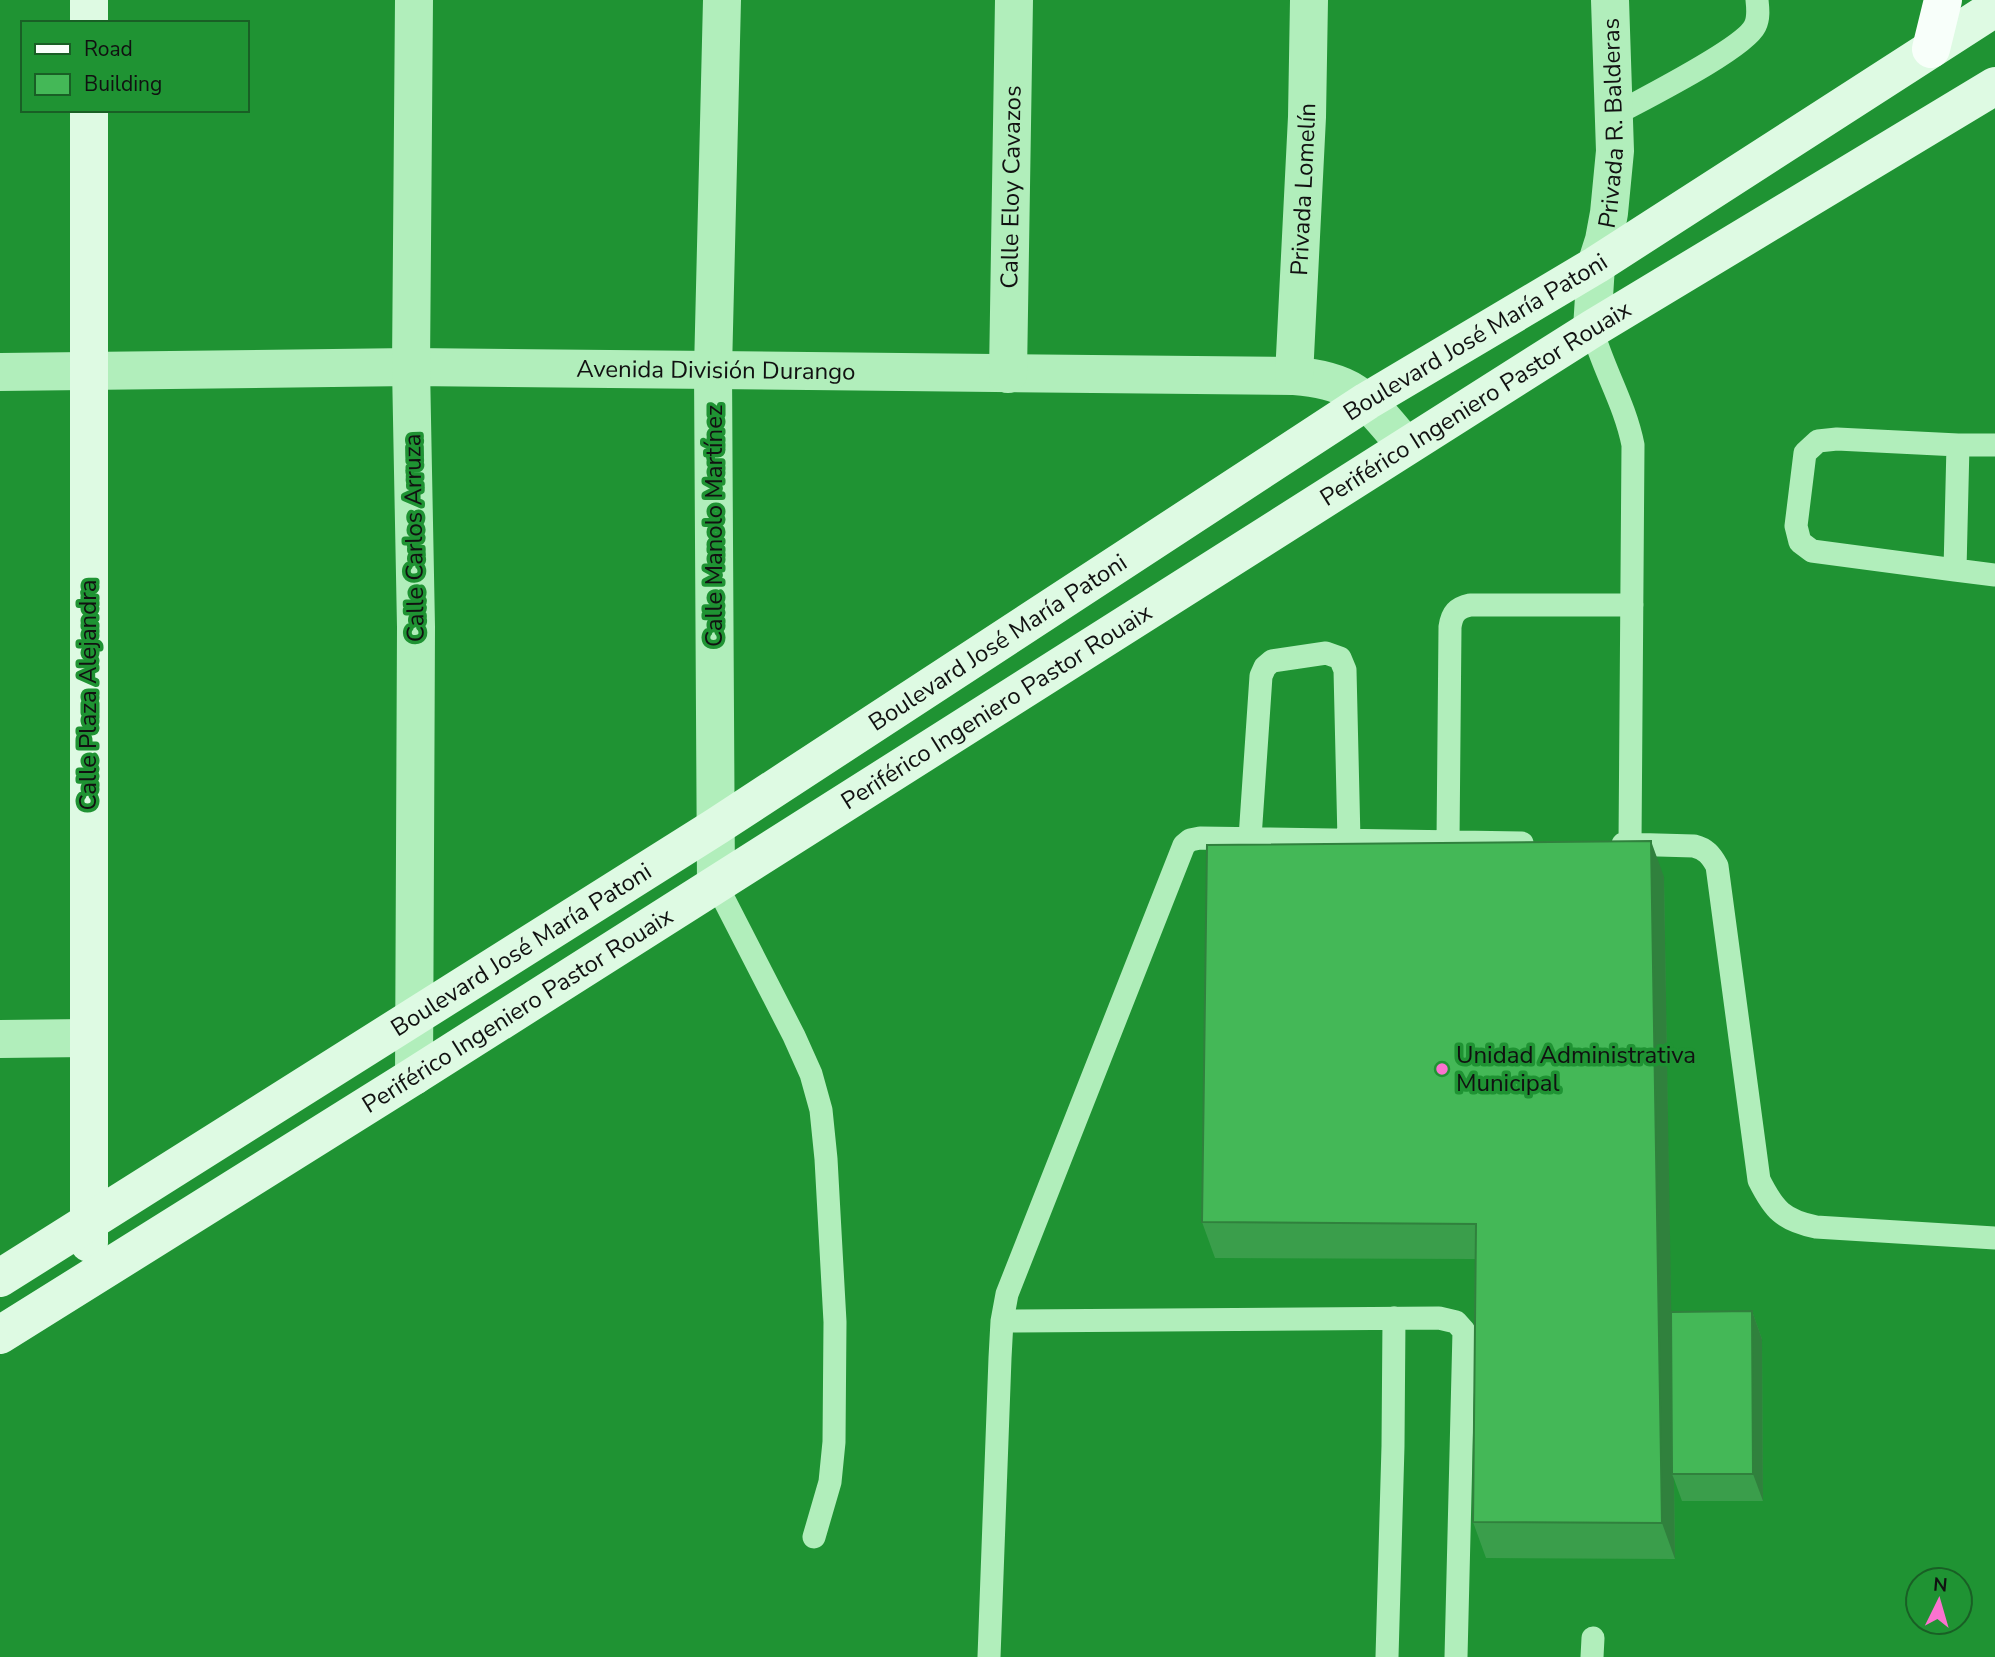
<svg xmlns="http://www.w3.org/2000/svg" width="1995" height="1657" font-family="'Nunito Sans',sans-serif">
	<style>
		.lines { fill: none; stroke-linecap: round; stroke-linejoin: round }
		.lane { stroke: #b1eebb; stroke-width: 23 }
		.street { stroke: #b1eebb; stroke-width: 38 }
		.secondary { stroke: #defae3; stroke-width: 38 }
		.primary { stroke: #f8fffa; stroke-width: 38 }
		.wall { fill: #3a9e4b }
		.shaded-wall { fill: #30813d }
		.building { fill: #44b857; stroke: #30813d; stroke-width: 2 }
		.poi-dot { fill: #fb72cf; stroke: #1f9333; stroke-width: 2.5 }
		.labels { text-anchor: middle; stroke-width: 7; stroke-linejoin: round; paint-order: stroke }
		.street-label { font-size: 24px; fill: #111; stroke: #1f9333 }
		.poi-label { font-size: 24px; fill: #111; stroke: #1f9333; text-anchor: start }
	</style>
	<rect width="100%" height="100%" fill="#1f9333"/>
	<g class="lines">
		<path class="lane" d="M 1614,115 C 1641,100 1744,49 1755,26 C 1759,18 1758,9 1757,0
			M 1592,329 C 1603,369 1625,404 1633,445 L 1630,844
			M 1995,445 L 1958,445 L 1955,570 L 1995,575
			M 1955,570 L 1812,551 L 1800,542 L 1796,526 L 1805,453 L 1818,441 L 1837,439 L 1958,445
			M 1250,838 L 1261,676 L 1265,667 L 1272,661 L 1326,653 L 1340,658 L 1345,670 L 1349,840
			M 1448,842 L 1450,627 C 1452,613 1457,608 1470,605 L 1632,605
			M 1623,844 L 1694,846 C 1706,849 1711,855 1717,866 L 1759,1180 C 1774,1210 1783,1220 1816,1227 L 1995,1238
			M 716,884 L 794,1036 L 811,1074 L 821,1110 L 826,1159 L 835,1322 L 834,1442 L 830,1482 L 814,1537
			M 1002,1321 L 1439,1318 L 1456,1322 L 1464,1331 L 1456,1657
			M 989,1657 L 1000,1358 L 1002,1321 L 1007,1294 L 1184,845 L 1190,840 L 1200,838 L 1522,843
			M 1387,1657 L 1393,1446 L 1394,1318
			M 1592,1657 L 1593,1638"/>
		<g class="street">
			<path id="s1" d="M 1592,329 L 1596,265 L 1604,240 L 1609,213 L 1615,151 L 1610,0"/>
			<path id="s2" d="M 0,372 L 411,367 L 1294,376 C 1356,380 1368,402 1406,446"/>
			<path id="s3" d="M 1008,374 L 1014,0"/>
			<path id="s4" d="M 1294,376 L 1307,117 L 1309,0"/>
			<path d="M 716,884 L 713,370 L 722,0"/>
			<path d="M 0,1039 L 87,1038"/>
			<path d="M 414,1076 L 416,627 L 411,367 L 414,0"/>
		</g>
		<g class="secondary">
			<path d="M 89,23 L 89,0"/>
			<path d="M 89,1243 L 89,110"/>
			<path id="s5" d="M 0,1278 L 717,826 L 1367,401 L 1596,265 L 1995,8"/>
			<path id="s6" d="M 0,1335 L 414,1076 L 1592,329 L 1995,86"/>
		</g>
		<path class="primary" d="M 1931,49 L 1943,0"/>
	</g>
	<path class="wall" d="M 1664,877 L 1671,1337 L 1752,1311 L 1762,1339 L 1763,1501 L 1682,1501 L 1674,1479 L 1675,1559 L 1486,1558 L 1473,1522 L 1475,1259 L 1215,1258 L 1202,1222 Z"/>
	<path class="shaded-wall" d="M 1651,841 L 1664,877 L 1674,1474 L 1672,1474 L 1674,1479 L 1675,1559 L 1662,1523 Z
		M 1752,1311 L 1762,1339 L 1763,1501 L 1753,1474 Z"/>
	<path class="building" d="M 1651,841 L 1662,1523 L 1473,1522 L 1476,1224 L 1202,1222 L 1207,845 Z
		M 1752,1311 L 1753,1474 L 1672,1474 L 1671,1312 Z"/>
	<circle class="poi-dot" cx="1442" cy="1069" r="7"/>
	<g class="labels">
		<g class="street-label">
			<text dy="8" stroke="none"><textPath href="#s1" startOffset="208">Privada R. Balderas</textPath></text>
			<text dy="8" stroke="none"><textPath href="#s3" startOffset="187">Calle Eloy Cavazos</textPath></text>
			<text dy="8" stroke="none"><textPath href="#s4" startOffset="187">Privada Lomelín</textPath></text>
			<text dy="8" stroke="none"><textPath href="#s5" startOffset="1750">Boulevard José María Patoni</textPath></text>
			<text dy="8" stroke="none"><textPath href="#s2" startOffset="716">Avenida División Durango</textPath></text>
			<text dy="8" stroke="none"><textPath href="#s6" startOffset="1745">Periférico Ingeniero Pastor Rouaix</textPath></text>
			<text transform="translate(714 526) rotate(-90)" y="8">Calle Manolo Martínez</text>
			<text transform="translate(414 538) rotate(-91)" y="8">Calle Carlos Arruza</text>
			<text dy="8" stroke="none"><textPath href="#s5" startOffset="1183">Boulevard José María Patoni</textPath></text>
			<text transform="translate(88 695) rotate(-90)" y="8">Calle Plaza Alejandra</text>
			<text dy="8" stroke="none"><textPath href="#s6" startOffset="1178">Periférico Ingeniero Pastor Rouaix</textPath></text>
			<text dy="8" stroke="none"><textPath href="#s5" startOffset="616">Boulevard José María Patoni</textPath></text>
			<text dy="8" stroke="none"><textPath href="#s6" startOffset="611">Periférico Ingeniero Pastor Rouaix</textPath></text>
		</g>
		<g class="poi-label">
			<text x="1456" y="1063">Unidad Administrativa<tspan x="1456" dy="28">Municipal</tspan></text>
		</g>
	</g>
	<rect x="21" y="21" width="228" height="91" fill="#1f9333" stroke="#195f25" stroke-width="2"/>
	<rect x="35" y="44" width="35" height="10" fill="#f8fffa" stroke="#195f25" stroke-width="2"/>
	<text x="84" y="56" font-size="21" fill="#111111">Road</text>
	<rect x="35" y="74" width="35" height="21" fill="#44b857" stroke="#195f25" stroke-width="2"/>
	<text x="84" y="91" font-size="21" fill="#111111">Building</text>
	<g transform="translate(1939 1601) rotate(5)"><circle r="33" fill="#1f9333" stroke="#195f25" stroke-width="2"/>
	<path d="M0-5L12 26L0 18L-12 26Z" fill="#fb72cf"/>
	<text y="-10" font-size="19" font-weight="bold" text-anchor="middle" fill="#111111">N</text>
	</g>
</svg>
